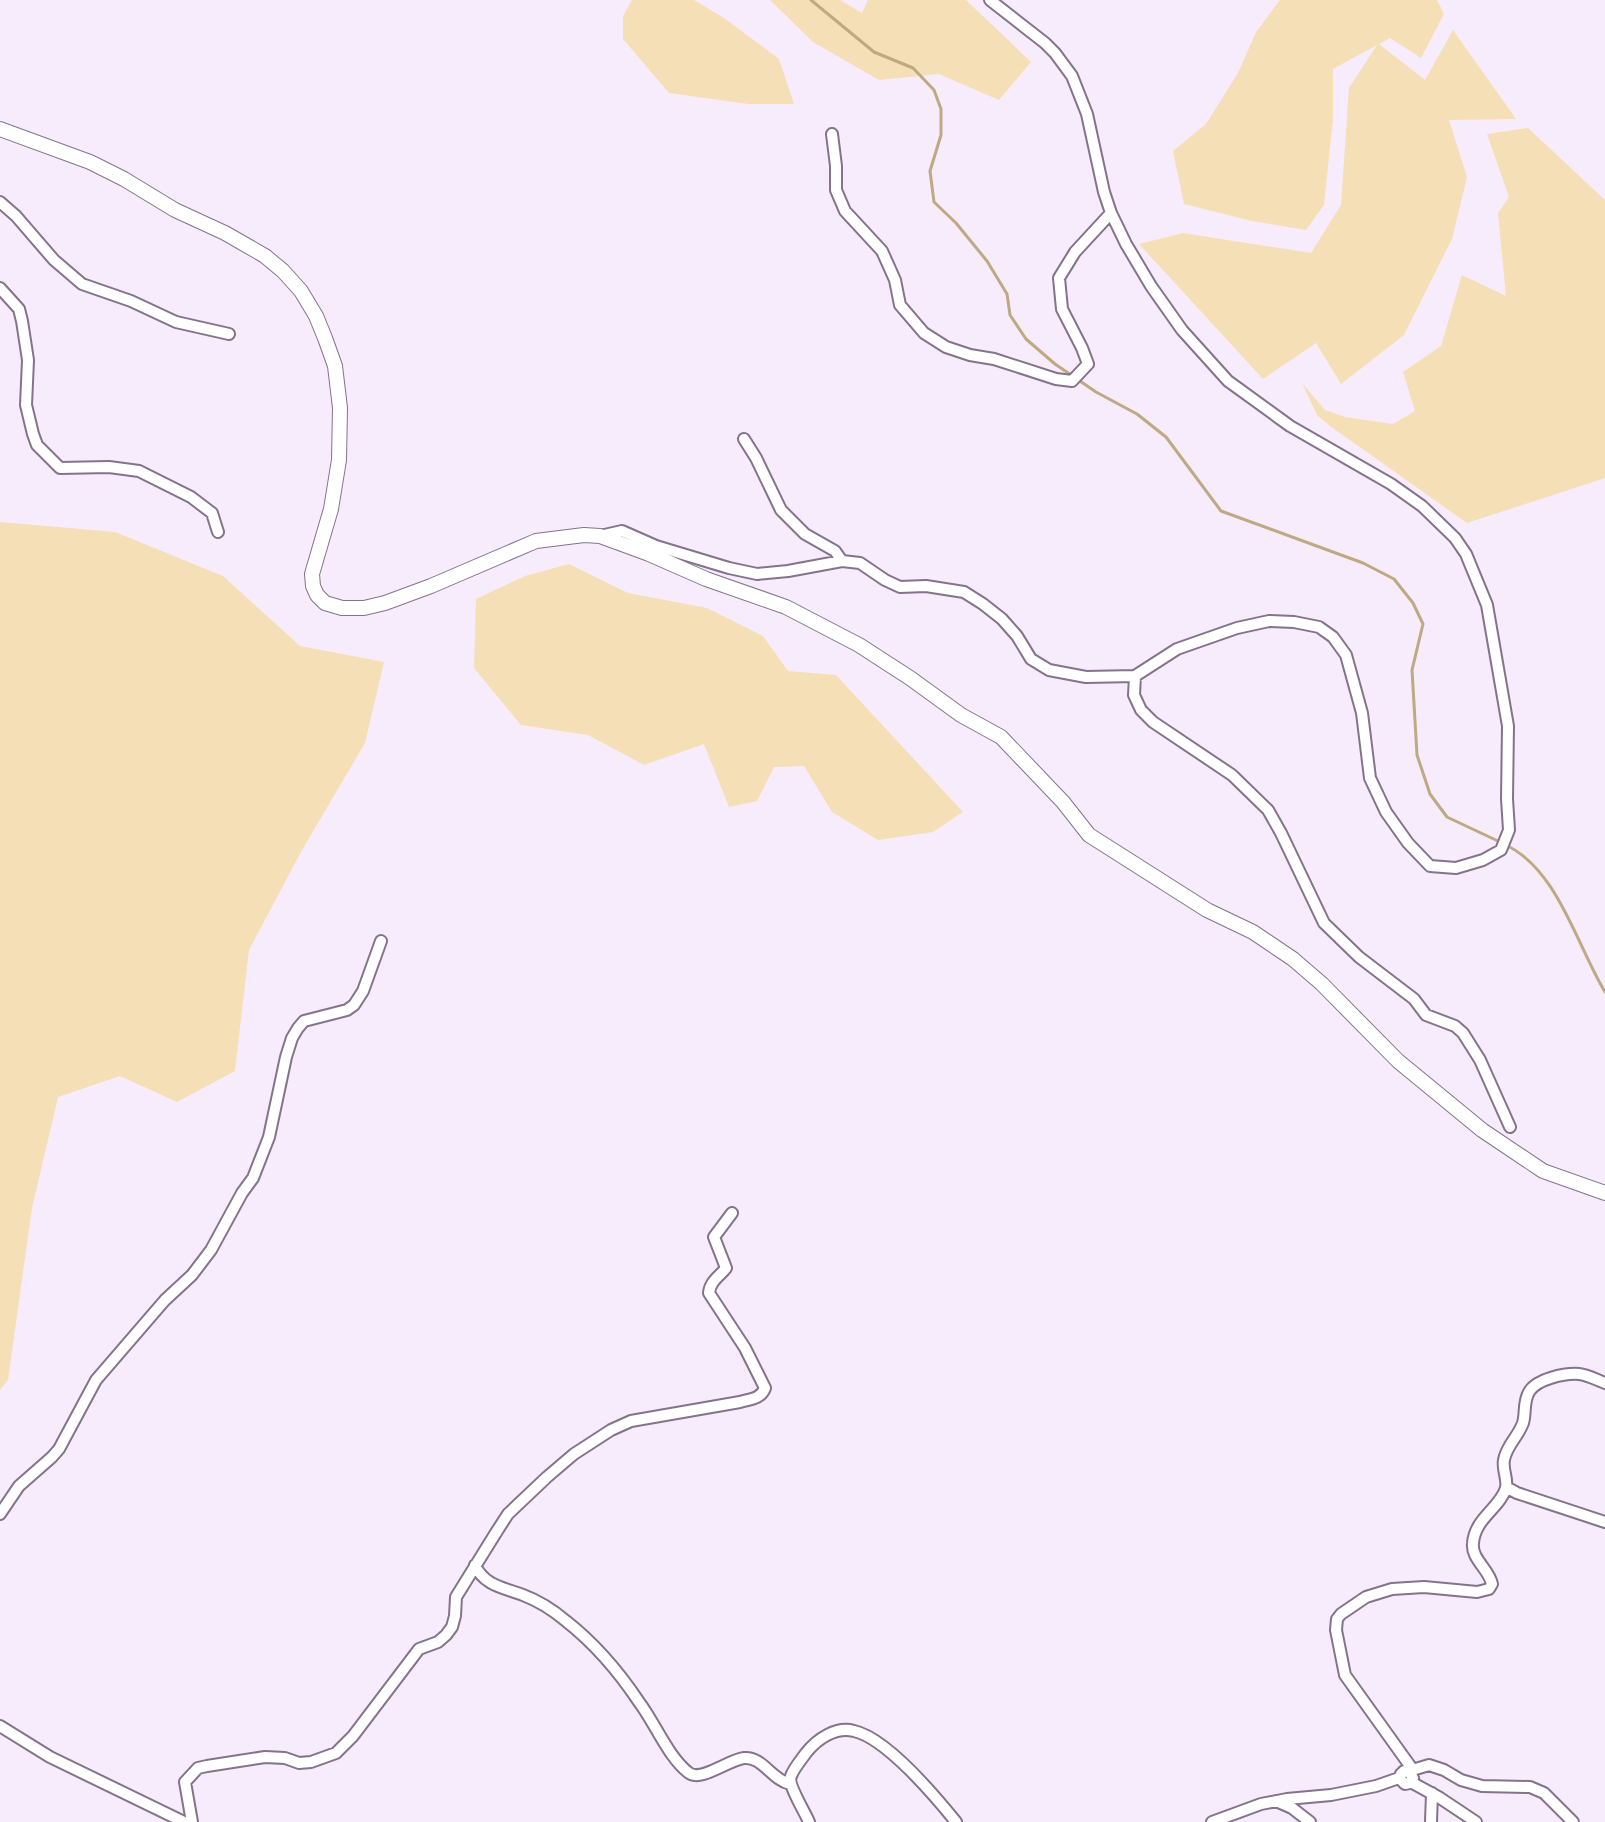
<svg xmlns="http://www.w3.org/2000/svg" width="1605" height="1822" font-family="Arial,sans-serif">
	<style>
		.green { fill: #f5dfb7 }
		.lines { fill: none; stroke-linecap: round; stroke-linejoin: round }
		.stream { stroke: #bfa983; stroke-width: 3 }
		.minor-casing { stroke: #84738b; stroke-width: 14 }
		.major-casing { stroke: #84738b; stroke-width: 16 }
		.minor { stroke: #fff; stroke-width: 10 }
		.major { stroke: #fff; stroke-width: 14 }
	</style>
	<rect width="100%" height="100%" fill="#f7ecfc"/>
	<path class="green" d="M 632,0 L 694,0 L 724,18 L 779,59 L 794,104 L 748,104 L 669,93 L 623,39 L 623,16 Z
		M 770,0 L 840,0 L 862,13 L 868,0 L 966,0 L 1031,62 L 999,100 L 939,74 L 879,80 L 813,42 Z
		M 1280,0 L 1437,0 L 1444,14 L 1421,58 L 1390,38 L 1379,44 L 1425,80 L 1453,30 L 1516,119 L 1449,120 L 1467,177 L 1452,239 L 1404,335 L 1341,384 L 1316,343 L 1263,379 L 1139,244 L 1183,233 L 1311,253 L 1341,205 L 1349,88 L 1377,45 L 1333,69 L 1333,119 L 1324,205 L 1306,230 L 1252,221 L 1184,204 L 1173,151 L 1206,124 L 1238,73 L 1256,32 Z
		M 1528,128 L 1605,200 L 1605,478 L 1467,523 L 1330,426 L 1317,415 L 1302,383 L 1325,410 L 1345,417 L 1393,424 L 1415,411 L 1403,372 L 1441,346 L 1462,275 L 1506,296 L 1498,213 L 1509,197 L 1487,134 Z
		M 0,522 L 115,532 L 223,576 L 300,646 L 384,662 L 365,743 L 302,850 L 249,950 L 235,1071 L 177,1102 L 120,1076 L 58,1097 L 32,1208 L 8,1380 L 0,1390 Z
		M 569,564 L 628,593 L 707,608 L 763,636 L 788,671 L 836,675 L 963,812 L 933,832 L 878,840 L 832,812 L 804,766 L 774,767 L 757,801 L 729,807 L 704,744 L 644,765 L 588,735 L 521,725 L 474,668 L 476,599 L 525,576 Z"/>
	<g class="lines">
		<path class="stream" d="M 811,0 L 874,52 L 913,68 L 934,90 L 941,109 L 941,135 L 930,171 L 934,202 L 956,223 L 987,261 L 1007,294 L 1010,315 L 1026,339 L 1055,364 L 1096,392 L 1137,414 L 1166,437 L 1221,511 L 1363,563 L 1394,579 L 1413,603 L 1423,624 L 1412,670 L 1417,755 L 1430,794 L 1447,817 L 1500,842
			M 1506,845 C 1558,870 1577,946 1605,992"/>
		<defs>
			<path id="minor" d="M 832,134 L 836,166 L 836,190 L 845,211 L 882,251 L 895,280 L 900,305 L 924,333 L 946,347 L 970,355 L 994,359 L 1056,379 L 1072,381 L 1088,364 L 1082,348 L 1062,309 L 1059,278 L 1075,252 L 1111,213
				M 0,202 L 16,216 L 54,260 L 82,284 L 131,301 L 176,322 L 229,334
				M 0,288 L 19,309 L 22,321 L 28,360 L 26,405 L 33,434 L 37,445 L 60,468 L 109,467 L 139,471 L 191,497 L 212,513 L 218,532
				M 744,439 L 756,458 L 781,510 L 805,534 L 835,551 L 842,561
				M 600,536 L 622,531 L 656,546 L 729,568 L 757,574 L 788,571 L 842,561 L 860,563 L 885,580 L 900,587 L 926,586 L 964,592 L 983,604 L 1002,619 L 1017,636 L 1031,659 L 1049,670 L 1086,677 L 1135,676 L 1177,649 L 1237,628 L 1269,621 L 1294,622 L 1319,627 L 1333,637 L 1346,655 L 1362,713 L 1370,778 L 1386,812 L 1408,843 L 1430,866 L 1456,868 L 1483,860 L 1501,850 L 1509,830 L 1507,799 L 1508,726 L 1487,605 L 1466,554 L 1455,538 L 1422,506 L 1391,484 L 1290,426 L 1228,381 L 1182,330 L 1151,286 L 1126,244 L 1111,213 L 1104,192 L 1087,114 L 1072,76 L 1055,53 L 1045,43 L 990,0
				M 1135,676 L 1134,695 L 1141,710 L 1153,722 L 1232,775 L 1268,810 L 1281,833 L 1324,923 L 1359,957 L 1414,999 L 1426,1015 L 1455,1026 L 1463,1033 L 1480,1060 L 1510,1127
				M 1506,1487 L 1517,1493 L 1605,1522
				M 0,1514 L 19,1486 L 52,1457 L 59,1449 L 96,1380 L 165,1300 L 192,1275 L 211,1250 L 242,1193 L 253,1178 L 269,1137 L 286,1057 L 292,1038 L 298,1028 L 304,1021 L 347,1010 L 354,1005 L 363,991 L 381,941
				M 475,1565 C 484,1586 505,1588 523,1595 C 539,1601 553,1610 566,1621 C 594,1643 619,1672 639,1702 C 655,1723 668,1757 689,1773 C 701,1782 728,1760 744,1758 C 762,1756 772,1780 790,1784
				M 0,1726 L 50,1757 L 184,1822
				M 1413,1770 L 1345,1675 L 1336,1630 L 1337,1619 L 1341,1614 L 1366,1597 L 1392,1589 L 1424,1587 L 1477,1592 L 1489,1589 L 1492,1584 C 1489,1569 1471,1559 1473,1543 C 1475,1518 1500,1508 1506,1488 C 1508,1479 1502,1469 1504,1460 C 1506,1446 1518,1437 1523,1423 C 1526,1413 1523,1402 1529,1392 C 1536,1379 1565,1373 1579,1374 C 1588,1375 1597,1380 1605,1383
				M 1409,1771 L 1429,1765 L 1444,1770 L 1461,1780 L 1482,1786 L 1530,1787 L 1544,1793 L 1573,1822
				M 1411,1782 L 1440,1798 L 1476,1822
				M 1276,1801 L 1292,1808 L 1310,1822
				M 192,1822 L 185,1782 L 198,1768 L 207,1766 L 265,1757 L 285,1758 L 299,1763 L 311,1762 L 336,1753 L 353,1736 L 419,1649 L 438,1642 L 446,1635 L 452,1627 L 455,1616 L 456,1597 L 497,1531 L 508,1514 L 547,1477 L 574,1454 L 611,1430 L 631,1421 L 740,1402 C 750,1399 761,1399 765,1388 L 745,1348 L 709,1293 C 710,1281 720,1276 726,1268 L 714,1237 L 732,1213
				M 809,1822 C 805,1812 787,1784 791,1776 C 794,1768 801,1760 806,1753 C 817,1739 836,1726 854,1731 C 886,1738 935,1796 956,1822
				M 1212,1822 L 1261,1804 L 1287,1799 L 1331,1795 L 1376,1786 L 1399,1778 L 1401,1774 L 1404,1771 L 1410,1773 L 1413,1778 L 1410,1783 L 1405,1784 L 1399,1778
				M 1431,1822 L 1432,1793"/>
			<path id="major" d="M 0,129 L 90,162 L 124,179 L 175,210 L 225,233 L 265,256 L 283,271 L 301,291 L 316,316 L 325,338 L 335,366 L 340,408 L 339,460 L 331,509 L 312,574 L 313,586 L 317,595 L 325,603 L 342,608 L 364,608 L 385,603 L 431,586 L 536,541 L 584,535 L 600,536 L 649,554 L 706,579 L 786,607 L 859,645 L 910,678 L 961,715 L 1001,737 L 1063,802 L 1089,835 L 1207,910 L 1253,932 L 1293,959 L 1322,984 L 1398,1061 L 1482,1130 L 1543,1171 L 1605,1193"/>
		</defs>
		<use href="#minor" class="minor-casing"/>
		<use href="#major" class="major-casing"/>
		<use href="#minor" class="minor"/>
		<use href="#major" class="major"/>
	</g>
</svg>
